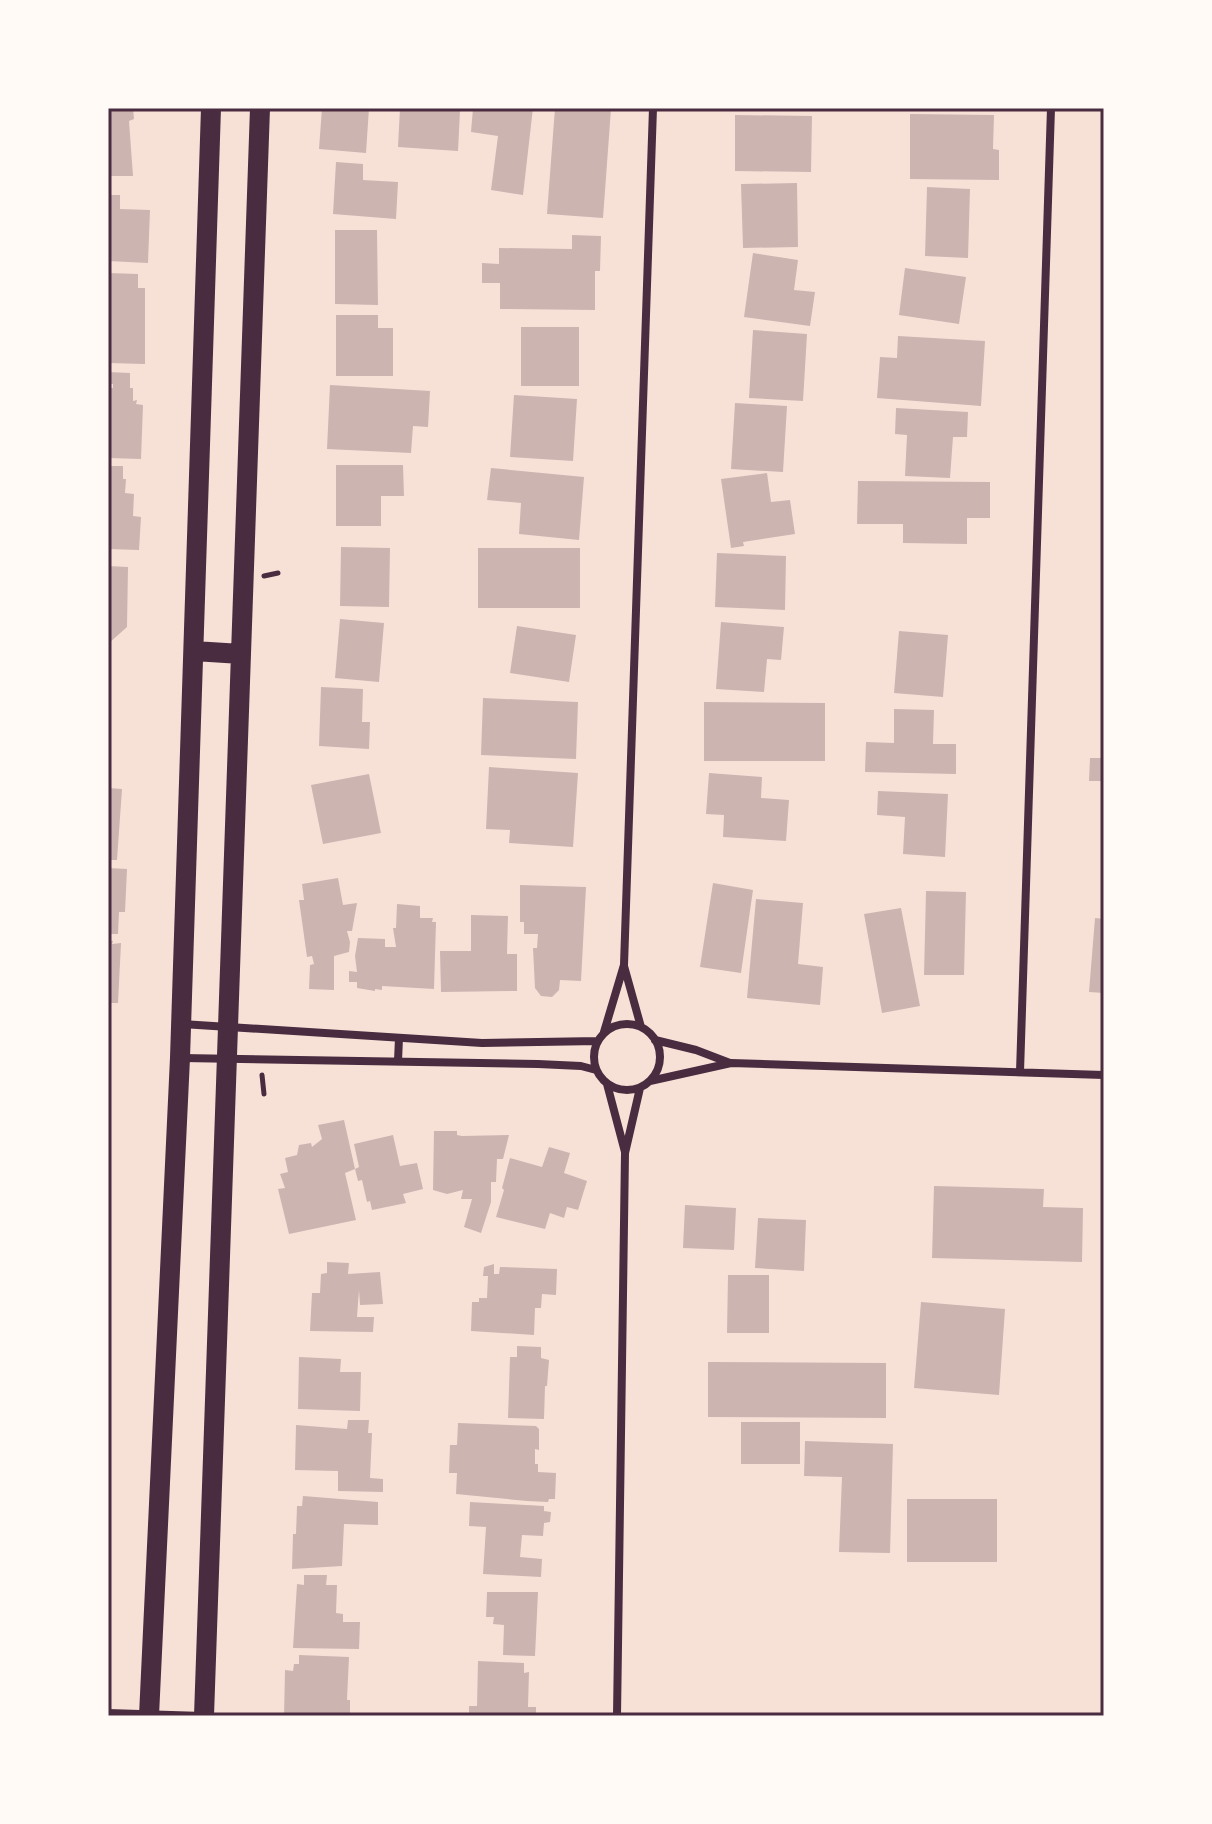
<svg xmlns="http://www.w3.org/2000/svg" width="1212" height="1824" font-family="'Source Serif 4',serif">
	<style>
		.building { fill: #ccb4b1 }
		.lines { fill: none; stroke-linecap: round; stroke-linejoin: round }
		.path { stroke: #4a2c40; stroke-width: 5 }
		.minor { stroke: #4a2c40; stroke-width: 8 }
		.primary { stroke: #4a2c40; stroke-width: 20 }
		.neatline { fill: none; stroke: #4a2c40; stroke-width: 3 }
	</style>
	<rect width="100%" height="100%" fill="#f7e1d7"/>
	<path class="building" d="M 108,108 L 133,108 L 134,119 L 129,121 L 133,176 L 108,176 Z
		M 322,108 L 369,108 L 366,153 L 319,149 Z
		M 400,108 L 460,111 L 458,151 L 398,147 Z
		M 473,108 L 533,108 L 523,195 L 491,190 L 498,136 L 471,132 Z
		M 555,108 L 611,109 L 603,218 L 547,214 Z
		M 910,114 L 994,115 L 993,149 L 999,150 L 999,180 L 910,179 Z
		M 735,115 L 812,116 L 811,172 L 735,171 Z
		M 336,162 L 363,164 L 363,180 L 398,182 L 396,219 L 333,214 Z
		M 797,183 L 798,247 L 743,248 L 741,184 Z
		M 927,187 L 970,189 L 968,258 L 925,256 Z
		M 108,195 L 120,195 L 120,209 L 150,210 L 148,263 L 108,261 Z
		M 335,230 L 377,230 L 378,305 L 335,304 Z
		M 572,235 L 601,236 L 600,271 L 595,271 L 595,310 L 500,309 L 500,283 L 482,283 L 482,263 L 499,264 L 499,248 L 572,249 Z
		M 753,253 L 798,260 L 794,290 L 815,292 L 810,326 L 744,317 Z
		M 905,268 L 966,277 L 959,324 L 899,315 Z
		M 108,273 L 138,274 L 138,288 L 145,288 L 145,364 L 108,363 Z
		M 336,315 L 378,315 L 378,328 L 393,328 L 393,376 L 336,376 Z
		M 521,327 L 579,327 L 579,386 L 521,386 Z
		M 753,330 L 807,334 L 803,401 L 749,398 Z
		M 898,336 L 985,341 L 981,406 L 877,398 L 880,357 L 897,358 Z
		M 108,372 L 130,373 L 130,388 L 133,388 L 133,401 L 137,400 L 136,404 L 143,405 L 141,459 L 108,458 L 108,388 L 113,388 L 113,384 L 108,384 Z
		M 330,385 L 430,391 L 428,427 L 413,426 L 411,453 L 327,449 Z
		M 514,395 L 577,399 L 573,461 L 510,457 Z
		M 735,403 L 787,406 L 783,472 L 731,469 Z
		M 896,408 L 968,412 L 967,437 L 953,437 L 950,478 L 905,476 L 907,435 L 895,434 Z
		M 336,465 L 403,465 L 404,496 L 381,496 L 381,526 L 336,526 Z
		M 108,466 L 123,466 L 123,479 L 126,479 L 125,493 L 134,494 L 133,516 L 141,517 L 139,550 L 108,549 Z
		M 491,468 L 584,477 L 579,540 L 519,534 L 521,503 L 487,500 Z
		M 767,473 L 771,502 L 790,500 L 795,534 L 743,542 L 744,546 L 731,548 L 721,479 Z
		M 858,481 L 990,482 L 990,518 L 967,518 L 967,544 L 903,543 L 903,524 L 857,524 Z
		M 341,547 L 390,548 L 389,607 L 340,606 Z
		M 478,548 L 580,548 L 580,608 L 478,608 Z
		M 717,553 L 786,556 L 785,610 L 715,607 Z
		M 108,566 L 128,567 L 127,627 L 108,644 Z
		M 340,619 L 384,623 L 379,682 L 335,678 Z
		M 721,622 L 784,627 L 781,660 L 767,659 L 764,692 L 716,689 Z
		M 517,626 L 576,635 L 569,682 L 510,673 Z
		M 899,631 L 948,635 L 943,697 L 894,693 Z
		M 321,687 L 363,689 L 362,722 L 370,722 L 369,749 L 319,746 Z
		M 483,698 L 578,702 L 576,759 L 481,755 Z
		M 704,702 L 825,703 L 825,761 L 704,761 Z
		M 894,709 L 934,710 L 933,744 L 956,744 L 956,774 L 865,772 L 866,742 L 894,743 Z
		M 1101,740 L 1104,740 L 1104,781 L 1089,781 L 1090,758 L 1101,758 Z
		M 489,767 L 578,773 L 573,847 L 509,843 L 510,830 L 486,829 Z
		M 709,773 L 762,777 L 761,798 L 789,800 L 786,841 L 723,837 L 724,815 L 706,814 Z
		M 369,774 L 381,833 L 323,844 L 311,785 Z
		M 108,788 L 122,789 L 117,860 L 108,860 Z
		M 878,791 L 948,794 L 945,857 L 903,854 L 905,817 L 877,815 Z
		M 108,868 L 127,869 L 125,912 L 119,912 L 118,934 L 108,934 Z
		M 338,878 L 343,905 L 357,903 L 352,931 L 347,931 L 350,942 L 349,952 L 334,956 L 334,990 L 309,989 L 310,965 L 314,964 L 312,956 L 307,957 L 299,900 L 304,900 L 302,884 Z
		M 713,883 L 753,890 L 741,973 L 700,967 Z
		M 520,885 L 586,887 L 581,981 L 560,980 L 559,990 L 552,997 L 541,996 L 535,988 L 533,948 L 537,948 L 538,934 L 524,934 L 524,922 L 520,922 Z
		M 926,891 L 966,892 L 964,975 L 924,975 Z
		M 756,899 L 803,903 L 798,964 L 823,967 L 820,1005 L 747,998 Z
		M 397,904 L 420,906 L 420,918 L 433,918 L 432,922 L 436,922 L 434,989 L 382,986 L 382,990 L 375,989 L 375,991 L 357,988 L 357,982 L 349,982 L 349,971 L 357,972 L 355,956 L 358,938 L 385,939 L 385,947 L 396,947 L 393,928 L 396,928 Z
		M 901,908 L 920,1006 L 882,1013 L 864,914 Z
		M 471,915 L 508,916 L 507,954 L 517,954 L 517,991 L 441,992 L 440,951 L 471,951 Z
		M 1095,918 L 1104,919 L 1104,993 L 1089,992 Z
		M 108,940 L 113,941 L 112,944 L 121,943 L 118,1003 L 108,1003 Z
		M 344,1120 L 355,1169 L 345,1173 L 356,1220 L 289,1234 L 278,1189 L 285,1188 L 280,1174 L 288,1172 L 285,1158 L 297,1155 L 299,1145 L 311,1143 L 312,1147 L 322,1139 L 318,1125 Z
		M 434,1131 L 457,1131 L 457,1135 L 462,1136 L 509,1135 L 503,1159 L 497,1159 L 496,1182 L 491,1182 L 491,1202 L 481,1233 L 464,1227 L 472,1199 L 461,1199 L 463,1190 L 447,1194 L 433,1190 Z
		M 393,1135 L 400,1166 L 417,1163 L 423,1189 L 403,1194 L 406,1203 L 372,1210 L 370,1201 L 367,1202 L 362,1180 L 358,1181 L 355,1169 L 359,1167 L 354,1144 Z
		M 549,1147 L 570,1153 L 564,1173 L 587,1181 L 578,1210 L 567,1207 L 564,1218 L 550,1213 L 545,1229 L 496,1217 L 504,1190 L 502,1188 L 510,1158 L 542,1167 Z
		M 934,1186 L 1044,1189 L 1043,1207 L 1083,1208 L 1082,1262 L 932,1258 Z
		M 685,1205 L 736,1208 L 734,1250 L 683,1248 Z
		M 758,1218 L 806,1220 L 804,1271 L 755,1268 Z
		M 327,1262 L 349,1263 L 348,1274 L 380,1272 L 383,1304 L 360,1305 L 359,1290 L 357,1317 L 374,1317 L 373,1332 L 310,1331 L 312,1293 L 320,1293 L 321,1274 L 327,1273 Z
		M 494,1264 L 494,1274 L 499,1274 L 500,1267 L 557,1269 L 556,1295 L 542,1294 L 541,1308 L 535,1308 L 534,1335 L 471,1331 L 472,1302 L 479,1302 L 479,1298 L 487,1298 L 488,1276 L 483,1276 L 484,1267 Z
		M 728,1275 L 769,1275 L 769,1333 L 727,1333 Z
		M 921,1302 L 1005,1309 L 999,1395 L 914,1388 Z
		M 517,1346 L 541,1347 L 541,1358 L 549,1360 L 547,1386 L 545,1386 L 544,1419 L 508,1418 L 510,1357 L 517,1357 Z
		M 299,1357 L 341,1359 L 340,1372 L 361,1372 L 360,1411 L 298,1409 Z
		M 708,1362 L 886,1363 L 886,1418 L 708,1417 Z
		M 348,1420 L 369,1420 L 368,1433 L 372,1433 L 370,1478 L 383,1479 L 383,1492 L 338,1491 L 338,1471 L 295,1470 L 296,1425 L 347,1429 Z
		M 741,1422 L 800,1422 L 800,1464 L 741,1464 Z
		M 458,1423 L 536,1426 L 539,1429 L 539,1450 L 535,1449 L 535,1464 L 538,1464 L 538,1472 L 556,1473 L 555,1499 L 549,1499 L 548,1502 L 527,1501 L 456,1494 L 457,1473 L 449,1473 L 450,1445 L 457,1445 Z
		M 805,1441 L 893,1444 L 890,1553 L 839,1552 L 842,1477 L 804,1476 Z
		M 303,1496 L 378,1502 L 378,1525 L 344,1524 L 342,1566 L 292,1569 L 293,1534 L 296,1534 L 297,1506 L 302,1506 Z
		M 907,1499 L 997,1499 L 997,1562 L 907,1562 Z
		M 470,1502 L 544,1506 L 544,1511 L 551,1512 L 550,1522 L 544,1523 L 543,1536 L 522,1535 L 520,1557 L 542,1559 L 541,1577 L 483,1574 L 486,1527 L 469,1526 Z
		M 304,1575 L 327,1575 L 326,1585 L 337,1585 L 336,1613 L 343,1614 L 343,1622 L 360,1622 L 359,1649 L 293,1648 L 297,1584 L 304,1585 Z
		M 487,1592 L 538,1592 L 535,1656 L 503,1655 L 504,1625 L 493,1624 L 494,1617 L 486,1617 Z
		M 299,1655 L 349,1657 L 347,1700 L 350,1700 L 350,1716 L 284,1716 L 285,1670 L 293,1671 L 294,1664 L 299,1664 Z
		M 478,1661 L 524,1663 L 524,1673 L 529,1672 L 528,1707 L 536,1707 L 536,1716 L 469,1716 L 469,1706 L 477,1706 Z"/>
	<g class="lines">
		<path class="path" d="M 264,576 L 278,573
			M 262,1075 L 264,1094"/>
		<path class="minor" d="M 624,966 L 641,1027
			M594 1057a33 33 0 1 1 66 0a33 33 0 1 1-66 0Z
			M 182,1024 L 482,1043 L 598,1041
			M 604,1032 L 624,965 L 653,108
			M 655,1040 L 696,1050 L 730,1063
			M 182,1058 L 538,1064 L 581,1066 L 596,1070
			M 398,1061 L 399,1038
			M 1020,1072 L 1051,108
			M 650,1081 L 731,1063 L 1104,1075
			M 607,1084 L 625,1152
			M 108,1713 L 203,1716
			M 617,1716 L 625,1153 L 640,1088"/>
		<path class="primary" d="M 194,651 L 241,654
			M 149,1716 L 180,1058 L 211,108
			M 204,1716 L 260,108"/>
	</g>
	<rect width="1212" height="1824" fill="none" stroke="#fffaf5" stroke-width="220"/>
	<rect x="110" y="110" width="992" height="1604" class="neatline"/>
</svg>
